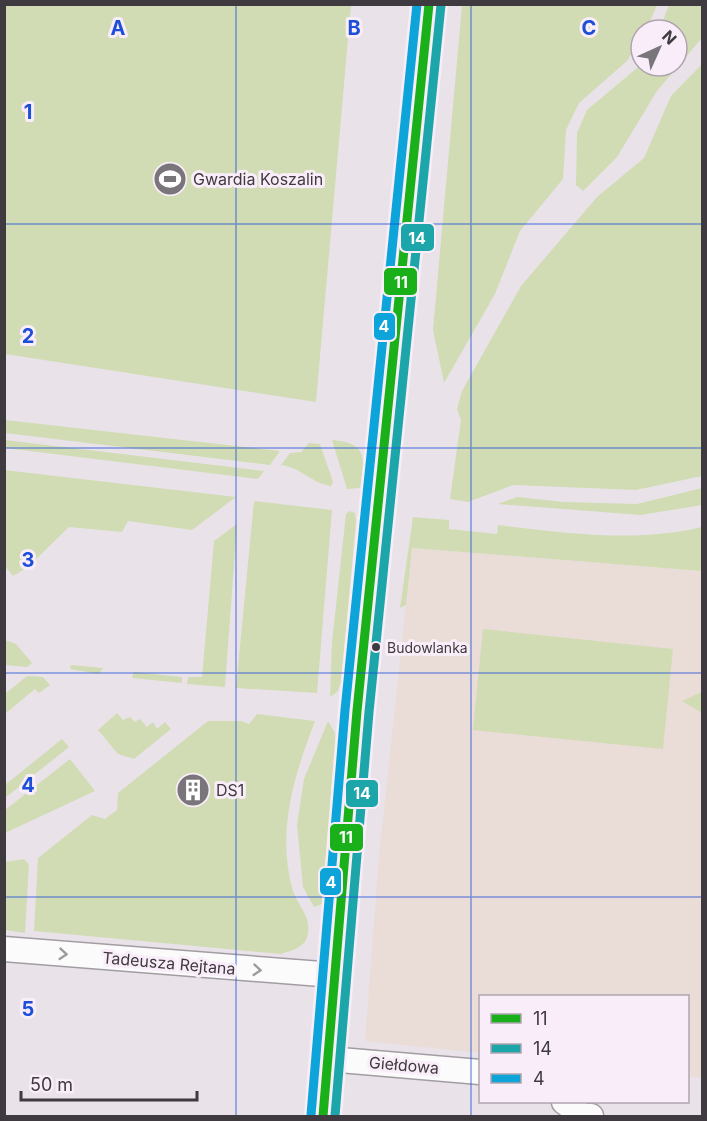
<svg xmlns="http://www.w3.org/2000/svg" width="707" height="1121" font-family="Inter,sans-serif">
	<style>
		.education { fill: #eadcd7 }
		.green { fill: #d1dcb4 }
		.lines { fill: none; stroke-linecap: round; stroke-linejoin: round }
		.street-casing { stroke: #a29da2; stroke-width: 27 }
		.secondary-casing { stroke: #a29da2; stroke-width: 36 }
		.street { stroke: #fcfbfc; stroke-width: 24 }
		.secondary { stroke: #f0efec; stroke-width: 33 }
		.bus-1-casing { stroke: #f9edf9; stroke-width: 14 }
		.bus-2-casing { stroke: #f9edf9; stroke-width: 14 }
		.bus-3-casing { stroke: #f9edf9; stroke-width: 14 }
		.bus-1 { stroke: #19b019; stroke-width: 9 }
		.bus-2 { stroke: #1ca6a9; stroke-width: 9 }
		.bus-3 { stroke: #0da4d9; stroke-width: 9 }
		.oneway { stroke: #9e9a9e }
		.grid { fill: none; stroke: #1d4ed8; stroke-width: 1.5; stroke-opacity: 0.55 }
		.bus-dot { fill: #3f3a3f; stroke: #f9edf9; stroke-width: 2 }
		.labels { text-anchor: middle; stroke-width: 6; stroke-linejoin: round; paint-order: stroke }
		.bus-label { font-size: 14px; fill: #3f3a3f; stroke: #f9edf9; text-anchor: start }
		.poi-label { font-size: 16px; fill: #3f3a3f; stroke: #f9edf9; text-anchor: start }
		.street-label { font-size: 16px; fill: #3f3a3f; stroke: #f9edf9 }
		.grid-label { font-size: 20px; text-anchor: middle; font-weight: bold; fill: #1d4ed8; stroke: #f9edf9; stroke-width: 6; stroke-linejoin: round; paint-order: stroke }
		.line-badge { stroke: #f9edf9; stroke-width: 2 }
		.badge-label { font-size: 16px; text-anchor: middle; font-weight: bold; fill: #fff }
	</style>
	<rect width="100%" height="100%" fill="#e9e3e9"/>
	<path class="education" d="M 412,548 L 702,571 L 702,1078 L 688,1076 L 688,996 L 480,996 L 480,1053 L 365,1041 L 379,856 Z"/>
	<path class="green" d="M 4,5 L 351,5 L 316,402 L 5,354 Z
		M 462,5 L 657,5 L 646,30 L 641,30 L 641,38 L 627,61 L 579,103 L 566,130 L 563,179 L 520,231 L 495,294 L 444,383 L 433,330 Z
		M 669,5 L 702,5 L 702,38 L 657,91 L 617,157 L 583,191 L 576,185 L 577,133 L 587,110 L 637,68 L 641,61 L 641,66 L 677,66 L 677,30 L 659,30 Z
		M 702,64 L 702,476 L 636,490 L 513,485 L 468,502 L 450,499 L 461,420 L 457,409 L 462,391 L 521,286 L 597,197 L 644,158 L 671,96 Z
		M 5,420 L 280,451 L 270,465 L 5,433 Z
		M 5,440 L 264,471 L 258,479 L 5,448 Z
		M 332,440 C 368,443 365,458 360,488 L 347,489 Z
		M 309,443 L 320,444 L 333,482 L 331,486 C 313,484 300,467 281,465 L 290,453 L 301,452 Z
		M 4,470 L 236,497 L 192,530 L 128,521 L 122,532 L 69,527 L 28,567 L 13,576 L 5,566 Z
		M 702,488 L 702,505 L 641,515 L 498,504 L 517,497 L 564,502 L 637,504 Z
		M 254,501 L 332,510 L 317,693 L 236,688 Z
		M 349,511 L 355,513 L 356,521 L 341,683 L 337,692 L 330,697 L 332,642 L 346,514 Z
		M 413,517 L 449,520 L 449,529 L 497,534 L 498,525 C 567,533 635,543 702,527 L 702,571 L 412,548 L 406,605 L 400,608 Z
		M 237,524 L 225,687 L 187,684 L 188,677 L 202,677 L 214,541 Z
		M 483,629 L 673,649 L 663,749 L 473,730 Z
		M 5,640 L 16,644 L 32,663 L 27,667 L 5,665 Z
		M 71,665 L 103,668 L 99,674 L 70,669 Z
		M 134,672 L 182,677 L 182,683 L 132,678 Z
		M 27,676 L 43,677 L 50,685 L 39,693 L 35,689 L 5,714 L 5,694 Z
		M 702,692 L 702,713 L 682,701 Z
		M 117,713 L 123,720 L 130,717 L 135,722 L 140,719 L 147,727 L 153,722 L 157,729 L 165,722 L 171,729 L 134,759 L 118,754 L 98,730 Z
		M 257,714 L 315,721 C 294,776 276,832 293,891 C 298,905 311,917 308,933 C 306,948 292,950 281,954 L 34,931 L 38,858 L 92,815 L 105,819 L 117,810 L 118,793 L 208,721 L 241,721 L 249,724 Z
		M 328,721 L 335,733 L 335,743 L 322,904 L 314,907 L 303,887 L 297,825 L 304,779 Z
		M 62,739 L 69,747 L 5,798 L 5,785 Z
		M 70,759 L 95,791 L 5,833 L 5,810 Z
		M 24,859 L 29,864 L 25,933 L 5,930 L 5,862 Z"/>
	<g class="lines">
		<defs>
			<path id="street" d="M 4,949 L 334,975
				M 328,1059 L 480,1072
				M 564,1102 L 583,1116 L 591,1116"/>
			<path id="secondary" d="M 323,1116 L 357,711 L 429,4"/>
		</defs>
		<use href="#street" class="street-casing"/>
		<use href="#secondary" class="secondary-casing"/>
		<use href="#street" class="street"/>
		<use href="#secondary" class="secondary"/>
		<defs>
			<path id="bus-1" d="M 323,1116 L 357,711 L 429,4"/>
			<path id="bus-2" d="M 335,1116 L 369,712 L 441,5"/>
			<path id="bus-3" d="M 311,1115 L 345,710 L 417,4"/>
		</defs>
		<use href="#bus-1" class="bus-1-casing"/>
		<use href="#bus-2" class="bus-2-casing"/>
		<use href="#bus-3" class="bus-3-casing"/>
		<use href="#bus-1" class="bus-1"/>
		<use href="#bus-2" class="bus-2"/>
		<use href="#bus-3" class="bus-3"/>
	</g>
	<defs><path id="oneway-chevron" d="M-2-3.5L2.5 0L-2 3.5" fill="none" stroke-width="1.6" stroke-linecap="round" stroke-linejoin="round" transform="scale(1.5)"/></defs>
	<g class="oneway">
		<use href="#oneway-chevron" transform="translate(63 954) rotate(5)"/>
		<use href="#oneway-chevron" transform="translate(257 970) rotate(5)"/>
	</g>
	<path class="grid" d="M 236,4 L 236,1116M 471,4 L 471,1116M 4,224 L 702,224M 4,448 L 702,448M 4,673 L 702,673M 4,897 L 702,897"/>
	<defs>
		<symbol id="stadium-disc" viewBox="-11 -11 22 22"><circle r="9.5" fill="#7a757a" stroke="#f9edf9"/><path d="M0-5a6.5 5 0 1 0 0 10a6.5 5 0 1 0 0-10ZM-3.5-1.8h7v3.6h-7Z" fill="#fff"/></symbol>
		<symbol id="building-disc" viewBox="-11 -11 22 22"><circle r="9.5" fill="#7a757a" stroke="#f9edf9"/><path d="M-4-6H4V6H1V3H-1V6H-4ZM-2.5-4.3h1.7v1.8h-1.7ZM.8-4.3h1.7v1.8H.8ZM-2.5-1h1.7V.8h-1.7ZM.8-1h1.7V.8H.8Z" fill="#fff"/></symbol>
	</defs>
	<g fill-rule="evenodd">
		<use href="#stadium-disc" x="151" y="160" width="38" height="38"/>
		<use href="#building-disc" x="174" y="771" width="38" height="38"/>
	</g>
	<circle class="bus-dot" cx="376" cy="647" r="5"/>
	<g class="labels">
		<g class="bus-label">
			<text x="387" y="653">Budowlanka</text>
		</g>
		<g class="poi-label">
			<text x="193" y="185">Gwardia Koszalin</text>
			<text x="216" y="796">DS1</text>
		</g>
		<g class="street-label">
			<text transform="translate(169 963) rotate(5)" y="6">Tadeusza Rejtana</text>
			<text transform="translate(404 1065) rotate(5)" y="6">Giełdowa</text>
		</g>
	</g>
	<g class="grid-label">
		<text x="118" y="35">A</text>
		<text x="354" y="35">B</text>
		<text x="589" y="35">C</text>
		<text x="28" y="119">1</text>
		<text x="28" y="343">2</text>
		<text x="28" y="567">3</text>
		<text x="28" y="792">4</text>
		<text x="28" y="1016">5</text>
	</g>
	<g class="line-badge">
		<rect x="400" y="223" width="35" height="29" rx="6" fill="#1ca6a9"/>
		<rect x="383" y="267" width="35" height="29" rx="6" fill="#19b019"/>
		<rect x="373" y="312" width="23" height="29" rx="6" fill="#0da4d9"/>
		<rect x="345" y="779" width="34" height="29" rx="6" fill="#1ca6a9"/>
		<rect x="329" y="823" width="35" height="29" rx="6" fill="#19b019"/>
		<rect x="319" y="867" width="23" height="29" rx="6" fill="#0da4d9"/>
	</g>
	<g class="badge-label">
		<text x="417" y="244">14</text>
		<text x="401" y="288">11</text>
		<text x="384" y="332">4</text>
		<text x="362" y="799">14</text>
		<text x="346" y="843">11</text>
		<text x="331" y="888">4</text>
	</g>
	<rect width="707" height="1121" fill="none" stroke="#3f3a3f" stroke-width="12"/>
	<rect x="479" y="995" width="210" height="108" fill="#f9edf9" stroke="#afa5af" stroke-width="1.5"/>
	<rect x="491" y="1014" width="30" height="9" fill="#19b019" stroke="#afa5af" stroke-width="1.5"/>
	<text x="533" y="1025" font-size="18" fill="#3f3a3f">11</text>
	<rect x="491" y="1044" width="30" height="9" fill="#1ca6a9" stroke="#afa5af" stroke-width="1.5"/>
	<text x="533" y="1055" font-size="18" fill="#3f3a3f">14</text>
	<rect x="491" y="1074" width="30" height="9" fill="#0da4d9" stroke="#afa5af" stroke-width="1.5"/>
	<text x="533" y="1085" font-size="18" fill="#3f3a3f">4</text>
	<g transform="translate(659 48) rotate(45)"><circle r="28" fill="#f9edf9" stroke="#afa5af" stroke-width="1.5"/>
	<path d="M0-4.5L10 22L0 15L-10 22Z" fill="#7a757a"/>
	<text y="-9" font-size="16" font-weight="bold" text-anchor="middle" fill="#3f3a3f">N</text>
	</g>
	<path d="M21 1091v9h176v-9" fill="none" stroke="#3f3a3f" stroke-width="3"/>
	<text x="30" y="1091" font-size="18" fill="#3f3a3f" stroke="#f9edf9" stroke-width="4.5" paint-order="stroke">50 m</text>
</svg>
